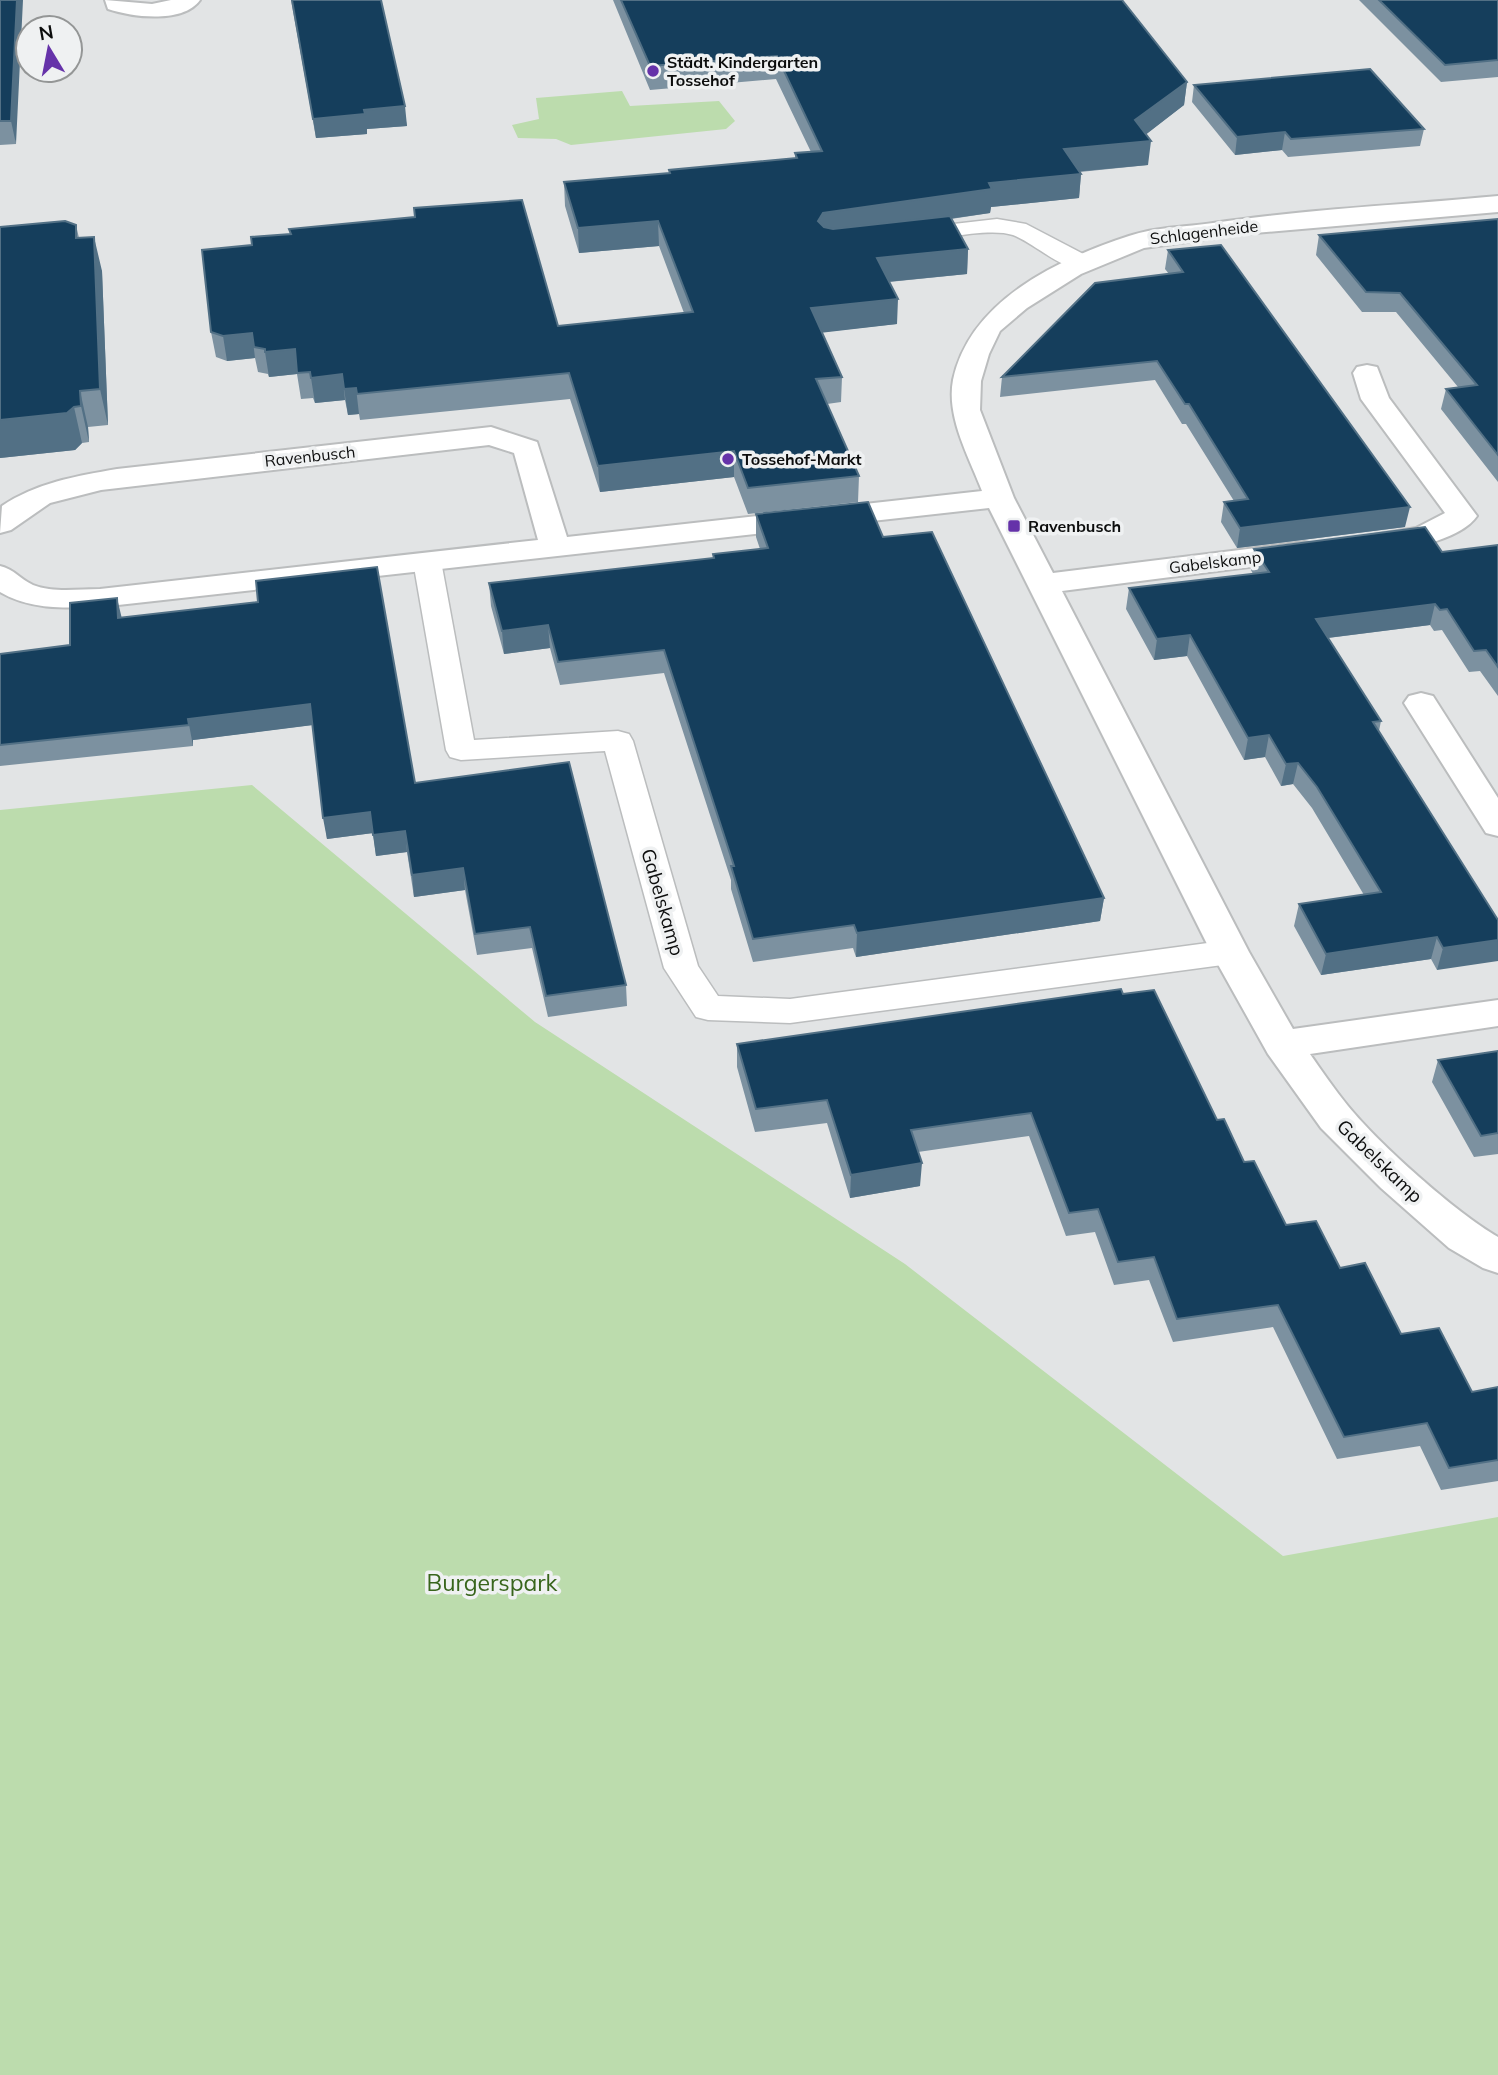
<svg xmlns="http://www.w3.org/2000/svg" width="1498" height="2075" font-family="Mulish,sans-serif">
	<style>
		.green { fill: #bcdcad }
		.lines { fill: none; stroke-linecap: round; stroke-linejoin: round }
		.lane-casing { stroke: #bbbdbe; stroke-width: 3 }
		.street-casing { stroke: #bbbdbe; stroke-width: 4 }
		.lane { fill: #fff; fill-rule: evenodd }
		.street { fill: #fff; fill-rule: evenodd }
		.wall { fill: #7c91a0 }
		.shaded-wall { fill: #527085 }
		.building { fill: #153e5c; stroke: #527085; stroke-width: 2 }
		.poi-dot { fill: #6532a9; stroke: #eff1f2; stroke-width: 2.5 }
		.labels { text-anchor: middle; stroke-width: 7; stroke-linejoin: round; paint-order: stroke }
		.far-poi-label { font-size: 16px; font-weight: bold; fill: #0c0d0d; stroke: #eff1f2; text-anchor: start }
		.far-street-label { font-size: 16px; fill: #0c0d0d; stroke: #eff1f2 }
		.street-label { font-size: 19px; fill: #0c0d0d; stroke: #eff1f2 }
		.near-park-label { font-size: 23px; fill: #38651c; stroke: #eff1f2 }
	</style>
	<rect width="100%" height="100%" fill="#e2e4e5"/>
	<path class="green" d="M 622,91 L 630,106 L 719,101 L 735,121 L 726,129 L 571,145 L 556,139 L 518,138 L 512,125 L 539,119 L 536,98 Z
		M 252,785 L 535,1022 L 905,1264 L 1283,1556 L 1498,1517 L 1498,2075 L 0,2075 L 0,810 Z"/>
	<g class="lines">
		<defs>
			<path id="lane" d="M 997,219 L 1026,224 L 1091,258 L 1095,263 L 1091,268 C 1065,275 1037,244 1013,235 C 989,227 936,240 910,243 L 902,241 L 898,236 L 902,231 L 910,229 Z
				M 427,553 L 437,555 L 441,561 L 474,740 L 618,731 L 629,734 L 633,741 L 698,966 L 718,996 L 790,999 L 1230,940 L 1242,944 L 1247,952 L 1242,960 L 1230,964 L 790,1023 L 708,1020 L 696,1017 L 664,968 L 605,751 L 461,760 L 450,757 L 446,750 L 413,561 L 417,555 Z"/>
			<path id="street" d="M 105,0 L 152,4 L 171,0 L 200,0 C 183,24 132,17 108,9 Z
				M 1498,196 L 1498,212 L 1243,234 L 1144,248 L 1081,274 L 1027,308 L 1000,331 L 989,354 L 981,381 L 980,410 L 1014,498 L 1053,573 L 1304,542 L 1315,544 L 1319,551 L 1315,558 L 1304,560 L 1062,591 L 1249,952 L 1293,1029 L 1498,1000 L 1498,1026 L 1310,1054 C 1322,1071 1334,1089 1348,1106 C 1380,1145 1455,1212 1498,1237 L 1498,1273 L 1483,1268 L 1449,1248 L 1381,1188 L 1321,1128 L 1268,1054 L 1211,952 L 989,508 L 100,607 C 66,608 30,610 0,592 L 0,566 C 14,569 20,579 33,585 C 53,593 79,589 100,589 L 538,540 L 514,453 L 489,445 L 101,490 L 50,503 L 11,530 L 0,533 L 2,506 C 36,483 76,476 117,469 L 491,427 L 537,442 L 567,537 L 982,491 C 969,457 946,417 953,380 C 970,300 1059,259 1129,236 C 1155,227 1186,227 1213,223 C 1307,209 1403,205 1498,196 Z
				M 1367,365 L 1377,367 L 1389,398 L 1477,516 C 1460,541 1395,555 1367,548 L 1363,542 L 1367,536 L 1416,528 L 1445,513 L 1361,399 L 1353,373 L 1357,367 Z
				M 1421,693 L 1433,696 L 1498,798 L 1498,836 L 1486,833 L 1404,703 L 1409,696 Z"/>
		</defs>
		<use href="#lane" class="lane-casing"/>
		<use href="#street" class="street-casing"/>
		<use href="#lane" class="lane"/>
		<use href="#street" class="street"/>
	</g>
	<path class="wall" d="M 0,0 L 16,144 L 0,145 Z
		M 291,0 L 381,0 L 407,126 L 367,129 L 367,134 L 316,138 Z
		M 613,0 L 1122,0 L 1187,82 L 1184,105 L 1146,134 L 1148,165 L 1080,172 L 1081,174 L 1079,198 L 991,207 L 990,213 L 951,219 L 968,249 L 967,274 L 889,282 L 897,324 L 822,332 L 842,377 L 841,402 L 827,404 L 859,476 L 858,502 L 748,514 L 734,477 L 600,492 L 570,399 L 360,420 L 359,414 L 348,415 L 345,400 L 315,403 L 313,398 L 301,399 L 297,374 L 269,377 L 268,374 L 258,372 L 255,358 L 227,361 L 216,357 L 211,332 L 252,245 L 290,234 L 289,229 L 414,217 L 414,208 L 558,326 L 684,313 L 659,246 L 579,253 L 565,206 L 564,182 L 669,173 L 669,170 L 795,158 L 795,153 L 811,152 L 776,79 L 650,90 Z
		M 1359,0 L 1498,0 L 1498,77 L 1441,82 Z
		M 1194,85 L 1424,129 L 1420,146 L 1288,157 L 1282,150 L 1235,155 L 1192,102 Z
		M 1498,219 L 1498,482 L 1441,409 L 1446,389 L 1458,387 L 1396,312 L 1362,312 L 1316,255 L 1319,235 Z
		M 76,225 L 79,238 L 102,271 L 108,425 L 88,427 L 89,442 L 82,443 L 75,450 L 0,458 L 0,227 Z
		M 1168,250 L 1405,527 L 1237,548 L 1221,522 L 1224,502 L 1234,501 L 1186,424 L 1182,424 L 1155,380 L 1000,397 L 1002,377 L 1169,274 L 1165,269 Z
		M 756,514 L 883,537 L 1104,898 L 1100,921 L 856,957 L 853,948 L 753,962 L 731,889 L 731,880 L 664,673 L 560,685 L 550,648 L 504,654 L 491,606 L 489,583 L 713,558 L 713,554 L 760,549 L 756,537 Z
		M 1498,545 L 1498,696 L 1480,671 L 1469,672 L 1442,630 L 1434,631 L 1430,625 L 1328,638 L 1381,721 L 1379,731 L 1498,920 L 1437,970 L 1431,959 L 1321,975 L 1294,926 L 1299,904 L 1364,895 L 1312,808 L 1293,784 L 1281,786 L 1265,757 L 1244,760 L 1187,656 L 1154,660 L 1126,609 L 1129,588 L 1253,574 L 1251,570 L 1254,549 L 1442,552 Z
		M 121,617 L 415,783 L 626,985 L 627,1006 L 548,1017 L 532,948 L 477,955 L 465,890 L 414,897 L 407,852 L 376,856 L 373,833 L 327,839 L 312,725 L 193,740 L 193,746 L 0,766 L 0,654 L 70,645 Z
		M 1123,994 L 1217,1120 L 1244,1162 L 1286,1225 L 1340,1268 L 1401,1334 L 1472,1392 L 1498,1387 L 1498,1481 L 1441,1490 L 1420,1446 L 1337,1459 L 1273,1327 L 1173,1342 L 1149,1280 L 1114,1285 L 1095,1232 L 1066,1236 L 1029,1136 L 918,1152 L 920,1186 L 850,1198 L 827,1123 L 755,1132 L 737,1067 L 737,1044 Z
		M 1498,1051 L 1498,1154 L 1474,1157 L 1432,1082 L 1438,1060 Z"/>
	<path class="shaded-wall" d="M 17,0 L 23,0 L 16,144 L 11,121 Z
		M 1187,82 L 1184,105 L 1135,143 L 1151,141 L 1148,165 L 1062,173 L 1064,149 L 1135,120 Z
		M 405,106 L 407,126 L 367,129 L 367,134 L 316,138 L 313,119 L 364,110 Z
		M 1285,132 L 1282,150 L 1235,155 L 1237,137 Z
		M 1081,174 L 1079,198 L 991,207 L 990,213 L 822,237 L 818,221 L 823,213 L 989,183 Z
		M 658,221 L 659,246 L 579,253 L 578,228 Z
		M 94,237 L 102,271 L 108,425 L 100,389 Z
		M 968,249 L 967,274 L 876,283 L 877,258 Z
		M 898,299 L 897,324 L 811,334 L 811,308 Z
		M 252,333 L 255,358 L 227,361 L 223,336 Z
		M 295,349 L 297,374 L 269,377 L 265,352 Z
		M 342,374 L 345,400 L 315,403 L 311,378 Z
		M 356,388 L 359,414 L 348,415 L 344,389 Z
		M 80,391 L 88,427 L 89,442 L 81,406 Z
		M 74,407 L 82,443 L 75,450 L 0,458 L 0,420 Z
		M 734,451 L 734,477 L 600,492 L 598,466 Z
		M 1410,507 L 1405,527 L 1237,548 L 1240,528 Z
		M 117,598 L 122,619 L 118,618 Z
		M 1435,604 L 1430,625 L 1311,640 L 1316,619 Z
		M 548,625 L 550,648 L 504,654 L 502,631 Z
		M 1190,635 L 1187,656 L 1154,660 L 1157,639 Z
		M 310,704 L 313,725 L 193,740 L 193,746 L 188,719 Z
		M 1269,735 L 1265,757 L 1244,760 L 1248,738 Z
		M 1298,763 L 1293,784 L 1281,786 L 1286,764 Z
		M 370,812 L 373,833 L 327,839 L 323,818 Z
		M 405,831 L 407,852 L 376,856 L 373,835 Z
		M 463,868 L 465,890 L 414,897 L 412,875 Z
		M 1104,898 L 1100,921 L 856,957 L 857,933 Z
		M 1437,937 L 1431,959 L 1321,975 L 1326,954 Z
		M 1498,940 L 1498,961 L 1437,970 L 1443,948 Z
		M 922,1163 L 920,1186 L 850,1198 L 851,1175 Z"/>
	<path class="building" d="M 0,0 L 17,0 L 11,121 L 0,121 Z
		M 292,0 L 381,0 L 405,106 L 364,110 L 365,114 L 313,119 Z
		M 621,0 L 1122,0 L 1187,82 L 1135,120 L 1151,141 L 1064,149 L 1081,174 L 989,183 L 992,189 L 823,213 L 818,221 L 824,227 L 833,229 L 950,216 L 968,249 L 877,258 L 898,299 L 811,308 L 842,377 L 816,379 L 859,476 L 748,488 L 734,451 L 598,466 L 569,373 L 357,394 L 356,388 L 344,389 L 342,374 L 311,378 L 310,372 L 297,373 L 295,349 L 265,352 L 265,349 L 254,347 L 252,333 L 223,336 L 211,332 L 202,250 L 252,245 L 251,237 L 291,234 L 289,229 L 415,217 L 414,208 L 522,200 L 558,326 L 693,312 L 658,221 L 578,228 L 564,182 L 670,173 L 669,170 L 797,158 L 795,153 L 822,151 L 777,56 L 650,66 Z
		M 1379,0 L 1498,0 L 1498,60 L 1445,65 Z
		M 1370,69 L 1424,129 L 1291,139 L 1285,132 L 1237,137 L 1194,85 Z
		M 1498,219 L 1498,455 L 1446,389 L 1477,385 L 1400,293 L 1366,292 L 1319,235 Z
		M 65,221 L 76,225 L 76,238 L 94,237 L 100,389 L 80,391 L 81,406 L 74,407 L 67,413 L 0,420 L 0,227 Z
		M 1221,245 L 1410,507 L 1240,528 L 1224,502 L 1248,499 L 1189,404 L 1185,404 L 1157,361 L 1002,377 L 1095,283 L 1183,272 L 1168,250 Z
		M 868,502 L 883,537 L 932,532 L 1104,898 L 857,933 L 854,925 L 753,939 L 731,866 L 734,866 L 664,650 L 558,662 L 548,625 L 502,631 L 489,583 L 714,558 L 713,554 L 768,548 L 756,514 Z
		M 1425,527 L 1442,552 L 1498,545 L 1498,667 L 1486,650 L 1474,651 L 1447,609 L 1440,610 L 1435,604 L 1316,619 L 1381,721 L 1373,722 L 1498,920 L 1498,940 L 1443,948 L 1437,937 L 1326,954 L 1299,904 L 1381,892 L 1317,787 L 1298,763 L 1286,764 L 1269,735 L 1248,738 L 1190,635 L 1157,639 L 1129,588 L 1269,572 L 1254,549 Z
		M 377,567 L 415,783 L 569,762 L 626,985 L 546,996 L 530,927 L 475,934 L 463,868 L 412,875 L 405,831 L 373,835 L 370,812 L 323,818 L 310,704 L 188,719 L 189,725 L 0,745 L 0,654 L 70,645 L 70,603 L 117,598 L 118,618 L 258,602 L 256,581 Z
		M 1121,989 L 1123,994 L 1154,990 L 1217,1120 L 1224,1119 L 1244,1162 L 1254,1161 L 1286,1225 L 1316,1221 L 1340,1268 L 1365,1263 L 1401,1334 L 1439,1328 L 1472,1392 L 1498,1387 L 1498,1460 L 1449,1468 L 1427,1423 L 1344,1437 L 1278,1305 L 1177,1319 L 1154,1257 L 1118,1262 L 1098,1209 L 1069,1213 L 1031,1113 L 911,1130 L 922,1163 L 851,1175 L 827,1100 L 756,1109 L 737,1044 Z
		M 1498,1051 L 1498,1133 L 1481,1136 L 1438,1060 Z"/>
	<g class="poi-dot">
		<circle cx="653" cy="71" r="7"/>
		<circle cx="728" cy="459" r="7"/>
		<rect x="1007" y="519" width="14" height="14" rx="3.5"/>
	</g>
	<g class="labels">
		<g class="far-poi-label">
			<text x="667" y="68">Städt. Kindergarten<tspan x="667" dy="18">Tossehof</tspan></text>
			<text x="742" y="465">Tossehof-Markt</text>
			<text x="1028" y="532">Ravenbusch</text>
		</g>
		<g class="far-street-label">
			<text transform="translate(1204 232) rotate(-7)" y="6">Schlagenheide</text>
			<text transform="translate(310 456) rotate(-6)" y="6">Ravenbusch</text>
			<text transform="translate(1215 562) rotate(-7)" y="6">Gabelskamp</text>
		</g>
		<g class="street-label">
			<text transform="translate(663 902) rotate(74)" y="7">Gabelskamp</text>
			<text transform="translate(1380 1161) rotate(44)" y="7">Gabelskamp</text>
		</g>
		<g class="near-park-label">
			<text x="492" y="1591">Burgerspark</text>
		</g>
	</g>
	<g transform="translate(49 49) rotate(350)"><circle r="33" fill="#eff1f2" stroke="#949696" stroke-width="2"/>
	<path d="M0-5L12 26L0 18L-12 26Z" fill="#6532a9"/>
	<text y="-10" font-size="19" font-weight="bold" text-anchor="middle" fill="#0c0d0d">N</text>
	</g>
</svg>
